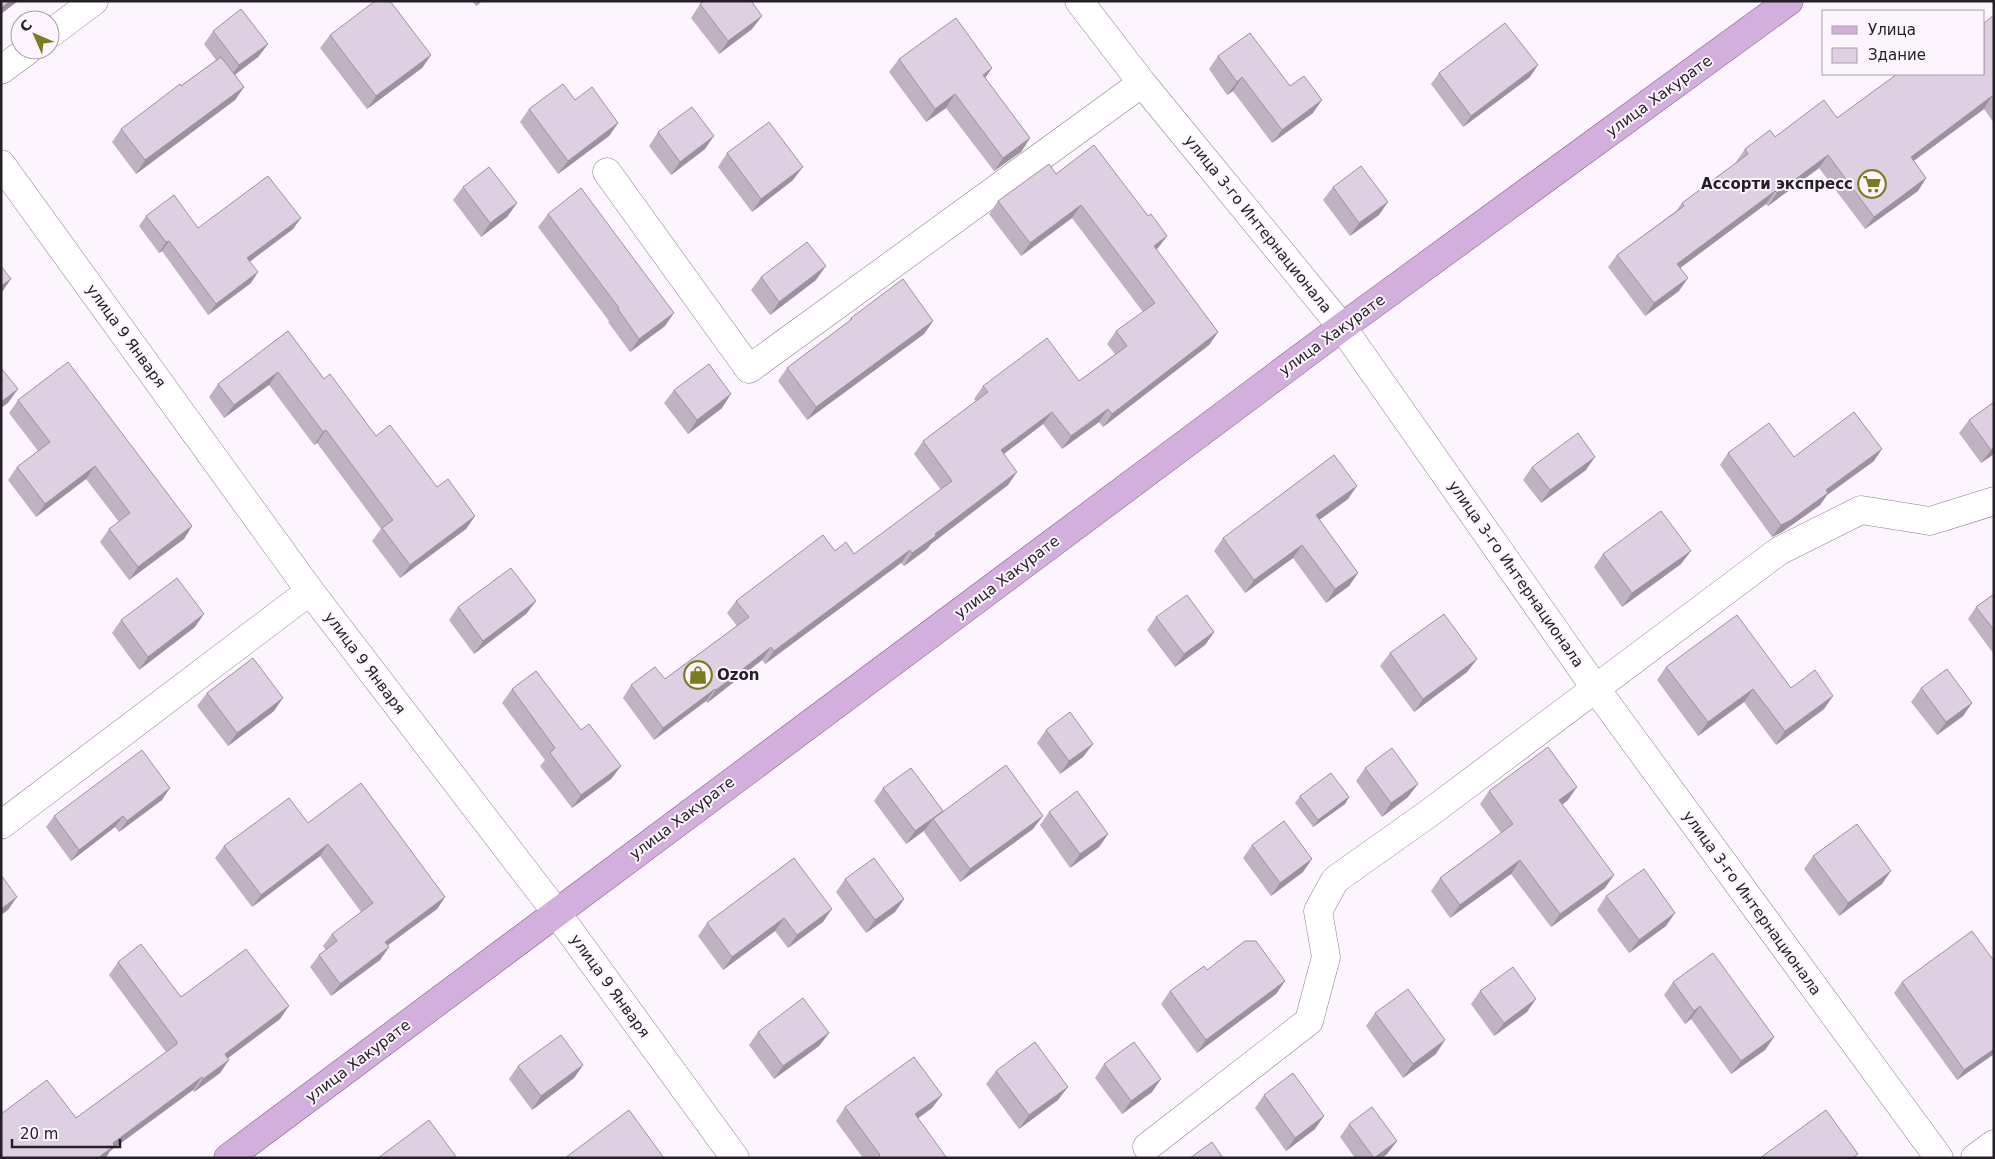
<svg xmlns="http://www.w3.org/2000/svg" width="1995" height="1159" font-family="'DejaVu Sans',sans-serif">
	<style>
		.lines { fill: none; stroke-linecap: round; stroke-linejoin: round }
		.minor-casing { stroke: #8c7d90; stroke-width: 29 }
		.major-casing { stroke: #835a8f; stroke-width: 29 }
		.minor { stroke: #fff; stroke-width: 28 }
		.major { stroke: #d3afdd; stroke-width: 28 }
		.wall { fill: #c0b2c3 }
		.shaded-wall { fill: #9c919f }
		.building { fill: #dfcfe3; stroke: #9c919f }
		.labels { text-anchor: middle; stroke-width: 4; stroke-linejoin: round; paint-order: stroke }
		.street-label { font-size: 15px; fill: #252027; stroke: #fcf5fd }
		.poi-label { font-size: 15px; font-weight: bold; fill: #252027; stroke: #fcf5fd; text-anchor: end }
	</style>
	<rect width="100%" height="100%" fill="#fcf5fd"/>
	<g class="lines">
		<defs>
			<path id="minor" d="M 1079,1 L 1142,83 L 1342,327 L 1596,689 L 1939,1158
				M 50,34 L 94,1
				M 1,70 L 28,50
				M 1,164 L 310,591 L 556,912 L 735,1158
				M 607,172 L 749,369 L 1142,83
				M 1,825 L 310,591
				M 1147,1147 L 1309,1021 L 1326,957 L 1318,911 L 1335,880 L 1432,811 L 1779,551 L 1861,510 L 1930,521 L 1994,501
				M 1975,1158 L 1994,1144"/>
			<path id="major" d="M 228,1158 L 1342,327 L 1789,1"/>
		</defs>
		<use href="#minor" class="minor-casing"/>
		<use href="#major" class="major-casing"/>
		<use href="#minor" class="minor"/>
		<use href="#major" class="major"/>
	</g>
	<path class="wall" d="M 472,1 L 482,1 L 476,6 Z
		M 700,4 L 762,16 L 752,29 L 719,54 L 691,18 Z
		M 1994,15 L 1994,123 L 1984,109 L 1914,161 L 1926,178 L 1918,191 L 1865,229 L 1819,168 L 1768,206 L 1766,204 L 1680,268 L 1679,291 L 1645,316 L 1608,267 L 1617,255 L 1676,211 L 1682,203 L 1736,163 L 1736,162 L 1745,149 L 1775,137 L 1984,74 Z
		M 213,31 L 268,44 L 258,57 L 235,75 L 244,87 L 235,100 L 136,174 L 112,142 L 121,129 L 216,60 L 204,44 Z
		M 330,35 L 431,55 L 422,68 L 367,109 L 320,48 Z
		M 1218,56 L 1313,113 L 1272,143 L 1233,91 L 1227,95 L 1209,69 Z
		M 899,59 L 992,68 L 985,78 L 1030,138 L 1021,152 L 994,171 L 946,108 L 926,122 L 889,72 Z
		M 1439,73 L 1530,77 L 1463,127 L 1431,84 Z
		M 575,100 L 618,123 L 609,136 L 558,174 L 520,122 L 529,109 Z
		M 658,132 L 705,149 L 671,175 L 649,146 Z
		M 727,153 L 793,180 L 752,212 L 718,167 Z
		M 1056,174 L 1148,216 L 1167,236 L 1156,250 L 1218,332 L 1209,345 L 1103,427 L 1099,422 L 1062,449 L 1043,424 L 1004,454 L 1008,485 L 931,544 L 927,549 L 904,566 L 901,563 L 765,664 L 762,660 L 707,703 L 706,701 L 654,740 L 623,698 L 631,685 L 665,679 L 737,626 L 727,613 L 736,601 L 835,551 L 854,554 L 941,490 L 914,454 L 923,441 L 976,401 L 974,399 L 983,386 L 1079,381 L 1115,354 L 1107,344 L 1116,331 L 1143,312 L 1072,218 L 1021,256 L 989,214 L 998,201 Z
		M 463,187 L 517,203 L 507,217 L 481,237 L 453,200 Z
		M 1333,187 L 1379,215 L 1350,236 L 1323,200 Z
		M 548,214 L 665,326 L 630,352 L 608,322 L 609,321 L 538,227 Z
		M 146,216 L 198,228 L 293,229 L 250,261 L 251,283 L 208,315 L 162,251 L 159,253 L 139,226 Z
		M 761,277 L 816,280 L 770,315 L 751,290 Z
		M 851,318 L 933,321 L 924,334 L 807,420 L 778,381 L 787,368 L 848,322 Z
		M 288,331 L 324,379 L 376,436 L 437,487 L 475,516 L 466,529 L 400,578 L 372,541 L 381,529 L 317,443 L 314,445 L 269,385 L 224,418 L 209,397 L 218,384 Z
		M 674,390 L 722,408 L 688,434 L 664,403 Z
		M 18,400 L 192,526 L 184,539 L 129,580 L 100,542 L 109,529 L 119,522 L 86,479 L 36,517 L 8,480 L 17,467 L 38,451 L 9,413 Z
		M 1969,420 L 1994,454 L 1981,463 L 1959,433 Z
		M 1728,453 L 1794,457 L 1874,461 L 1827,495 L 1820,505 L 1782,532 L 1772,537 L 1720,465 Z
		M 1532,467 L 1586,470 L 1541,503 L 1523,480 Z
		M 1348,499 L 1319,520 L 1358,573 L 1349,586 L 1326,603 L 1293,558 L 1245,593 L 1214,551 L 1223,538 Z
		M 1603,554 L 1681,564 L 1622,607 L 1594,567 Z
		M 1994,594 L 1994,653 L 1993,653 L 1968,619 L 1976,607 Z
		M 536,601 L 526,614 L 474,654 L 449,620 L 458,607 Z
		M 1156,617 L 1214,632 L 1205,645 L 1175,667 L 1147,630 Z
		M 121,620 L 195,627 L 139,670 L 112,633 Z
		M 1390,653 L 1477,659 L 1467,672 L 1414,712 L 1380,666 Z
		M 1666,667 L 1791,688 L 1824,709 L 1776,745 L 1744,702 L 1698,736 L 1657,680 Z
		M 1921,688 L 1972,703 L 1963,716 L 1937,735 L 1911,702 Z
		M 512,689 L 581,730 L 621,766 L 611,779 L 572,808 L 540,766 L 545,760 L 502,703 Z
		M 207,693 L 274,711 L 228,746 L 197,706 Z
		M 1046,730 L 1083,757 L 1060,774 L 1037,743 Z
		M 1365,768 L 1408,797 L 1382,817 L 1356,781 Z
		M 883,788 L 943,811 L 1033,829 L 960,882 L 924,832 L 925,830 L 906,844 L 874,801 Z
		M 1489,791 L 1568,800 L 1562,805 L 1605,888 L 1551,927 L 1511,874 L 1450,918 L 1431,891 L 1440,878 L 1501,833 L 1480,804 Z
		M 1300,796 L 1349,797 L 1345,804 L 1313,827 L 1295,803 Z
		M 162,800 L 119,832 L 115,827 L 71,861 L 46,827 L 54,816 Z
		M 1049,812 L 1108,834 L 1099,847 L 1070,868 L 1040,825 Z
		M 308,823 L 445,897 L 437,909 L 388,945 L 389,947 L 380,960 L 331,996 L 310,967 L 319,955 L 326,950 L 323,946 L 332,934 L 361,912 L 320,856 L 252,907 L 215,858 L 224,846 Z
		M 1252,845 L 1303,872 L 1271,896 L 1243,858 Z
		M 1813,856 L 1882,884 L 1839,916 L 1804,869 Z
		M 794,858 L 823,922 L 788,948 L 775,931 L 723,970 L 698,936 L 707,923 Z
		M 845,879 L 904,899 L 895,912 L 866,933 L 836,892 Z
		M 1606,896 L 1666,926 L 1629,953 L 1597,910 Z
		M 118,962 L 181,997 L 280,1019 L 228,1058 L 220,1073 L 194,1092 L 193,1090 L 110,1151 L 76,1118 L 166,1052 L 109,975 Z
		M 1207,970 L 1285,981 L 1276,994 L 1197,1053 L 1161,1004 L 1170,991 Z
		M 1673,982 L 1774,1037 L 1765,1050 L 1731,1074 L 1691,1019 L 1685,1024 L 1664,995 Z
		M 1902,982 L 1994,1054 L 1957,1080 L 1894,993 Z
		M 1480,991 L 1527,1012 L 1494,1036 L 1471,1004 Z
		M 1375,1013 L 1436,1054 L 1403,1078 L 1366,1026 Z
		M 758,1032 L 829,1033 L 819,1046 L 774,1079 L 749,1045 Z
		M 1104,1064 L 1152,1092 L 1122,1114 L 1095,1078 Z
		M 583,1065 L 574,1078 L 532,1110 L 509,1079 L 518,1066 Z
		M 996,1071 L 1058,1100 L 1019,1129 L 986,1084 Z
		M 1264,1095 L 1315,1129 L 1286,1151 L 1255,1108 Z
		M 845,1107 L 932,1108 L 918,1118 L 945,1158 L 863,1158 L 836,1121 Z
		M 1349,1124 L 1397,1141 L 1387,1154 L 1382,1158 L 1355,1158 L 1340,1137 Z"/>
	<path class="shaded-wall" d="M 10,1 L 18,1 L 1,14 L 1,8 Z
		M 479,1 L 482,1 L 476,6 Z
		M 762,16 L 752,29 L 719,54 L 728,41 Z
		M 268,44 L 258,57 L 230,78 L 239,65 Z
		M 431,55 L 422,68 L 367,109 L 376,96 Z
		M 1538,65 L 1530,77 L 1463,127 L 1471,116 Z
		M 992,68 L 983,81 L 983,75 Z
		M 1242,77 L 1233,91 L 1227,95 L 1237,82 Z
		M 244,87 L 235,100 L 136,174 L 145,160 Z
		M 955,94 L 946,108 L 926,122 L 935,109 Z
		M 1992,96 L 1984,109 L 1902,169 L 1911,157 Z
		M 1322,100 L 1313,113 L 1272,143 L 1282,130 Z
		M 618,123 L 609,136 L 558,174 L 568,161 Z
		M 714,136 L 705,149 L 671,175 L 680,162 Z
		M 1030,138 L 1021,152 L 994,171 L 1003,158 Z
		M 1828,155 L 1819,168 L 1768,206 L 1777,193 Z
		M 803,167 L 793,180 L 752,212 L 761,199 Z
		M 1926,178 L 1918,191 L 1865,229 L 1874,217 Z
		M 1775,191 L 1766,204 L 1668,277 L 1677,264 Z
		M 1388,202 L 1379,215 L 1350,236 L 1359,223 Z
		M 517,203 L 507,217 L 481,237 L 490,223 Z
		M 1081,205 L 1072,218 L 1021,256 L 1030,243 Z
		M 301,218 L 293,229 L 240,269 L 247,258 Z
		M 1167,236 L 1158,248 L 1145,259 L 1154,246 Z
		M 169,241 L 162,251 L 159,253 L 166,242 Z
		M 826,266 L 816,280 L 770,315 L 779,302 Z
		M 258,272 L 251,283 L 208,315 L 216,304 Z
		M 1688,278 L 1679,291 L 1645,316 L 1654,303 Z
		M 11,279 L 2,292 L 1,292 L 1,286 Z
		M 674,313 L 665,326 L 630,352 L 639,339 Z
		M 933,321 L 924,334 L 807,420 L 816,407 Z
		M 1218,332 L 1209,345 L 1103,427 L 1112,414 Z
		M 278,372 L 269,385 L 224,418 L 234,405 Z
		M 18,389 L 8,403 L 1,408 L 1,402 Z
		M 731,394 L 722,408 L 688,434 L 697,420 Z
		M 1108,409 L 1099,422 L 1062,449 L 1071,436 Z
		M 1052,412 L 1043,424 L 992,463 L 1001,450 Z
		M 326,430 L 317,443 L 314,445 L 323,432 Z
		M 1994,447 L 1994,454 L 1981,463 L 1991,450 Z
		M 1882,449 L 1874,461 L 1827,495 L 1820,505 L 1782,532 L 1772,537 L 1781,525 L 1826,490 Z
		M 1595,457 L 1586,470 L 1541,503 L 1550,490 Z
		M 95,466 L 86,479 L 36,517 L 45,504 Z
		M 1017,472 L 1008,485 L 931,544 L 927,549 L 904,566 L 912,553 L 935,534 Z
		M 1357,486 L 1348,499 L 1307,529 L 1316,515 Z
		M 475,516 L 466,529 L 400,578 L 410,565 Z
		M 192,526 L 184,539 L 129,580 L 138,567 Z
		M 1302,545 L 1293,558 L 1245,593 L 1254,580 Z
		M 910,550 L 901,563 L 765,664 L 774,651 Z
		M 1691,551 L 1681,564 L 1622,607 L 1632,593 Z
		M 1358,573 L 1349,586 L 1326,603 L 1335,589 Z
		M 536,601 L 526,614 L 474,654 L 483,641 Z
		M 204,614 L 195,627 L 139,670 L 148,657 Z
		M 1214,632 L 1205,645 L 1175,667 L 1184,654 Z
		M 771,647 L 762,660 L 707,703 L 716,690 Z
		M 1477,659 L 1467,672 L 1414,712 L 1423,699 Z
		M 715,689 L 706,701 L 654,740 L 663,728 Z
		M 1753,689 L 1744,702 L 1698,736 L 1708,722 Z
		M 1833,696 L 1824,709 L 1776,745 L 1785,731 Z
		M 283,698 L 274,711 L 228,746 L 237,733 Z
		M 1972,703 L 1963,716 L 1937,735 L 1946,722 Z
		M 1093,744 L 1083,757 L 1060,774 L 1069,761 Z
		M 621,766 L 611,779 L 572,808 L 581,795 Z
		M 1418,784 L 1408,797 L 1382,817 L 1391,803 Z
		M 1577,787 L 1568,800 L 1550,814 L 1559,800 Z
		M 170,788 L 162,800 L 119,832 L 127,821 Z
		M 1349,797 L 1345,804 L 1313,827 L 1318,820 Z
		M 943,811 L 933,819 L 925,830 L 906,844 L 915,831 Z
		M 123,816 L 115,827 L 71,861 L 79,850 Z
		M 1043,816 L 1033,829 L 960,882 L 970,869 Z
		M 1108,834 L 1099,847 L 1070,868 L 1080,854 Z
		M 328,844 L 320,856 L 252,907 L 261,895 Z
		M 1312,859 L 1303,872 L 1271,896 L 1280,883 Z
		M 1520,860 L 1511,874 L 1450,918 L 1460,905 Z
		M 1891,871 L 1882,884 L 1839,916 L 1848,903 Z
		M 1614,875 L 1605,888 L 1551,927 L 1560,914 Z
		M 17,897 L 8,910 L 1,915 L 1,909 Z
		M 445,897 L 437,909 L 376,954 L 385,942 Z
		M 904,899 L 895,912 L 866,933 L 875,920 Z
		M 832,909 L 823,922 L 788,948 L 797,935 Z
		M 1675,913 L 1666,926 L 1629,953 L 1639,940 Z
		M 784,918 L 775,931 L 723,970 L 732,957 Z
		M 389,947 L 380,960 L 331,996 L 340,984 Z
		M 1285,981 L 1276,994 L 1197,1053 L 1206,1040 Z
		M 1536,999 L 1527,1012 L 1494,1036 L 1504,1023 Z
		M 289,1006 L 280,1019 L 216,1067 L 225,1054 Z
		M 1700,1006 L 1691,1019 L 1685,1024 L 1694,1011 Z
		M 829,1033 L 819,1046 L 774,1079 L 783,1066 Z
		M 1774,1037 L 1765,1050 L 1731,1074 L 1741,1061 Z
		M 1445,1040 L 1436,1054 L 1403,1078 L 1413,1064 Z
		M 1994,1049 L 1994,1054 L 1957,1080 L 1964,1070 Z
		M 229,1060 L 220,1073 L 194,1092 L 203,1079 Z
		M 583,1065 L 574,1078 L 532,1110 L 541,1096 Z
		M 202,1077 L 193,1090 L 110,1151 L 106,1158 L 98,1158 L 113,1143 Z
		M 1161,1079 L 1152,1092 L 1122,1114 L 1131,1101 Z
		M 1068,1087 L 1058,1100 L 1019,1129 L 1029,1115 Z
		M 942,1095 L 932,1108 L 906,1127 L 915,1114 Z
		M 1324,1116 L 1315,1129 L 1286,1151 L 1295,1138 Z
		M 1397,1141 L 1387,1154 L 1382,1158 L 1374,1158 Z"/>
	<path class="building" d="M 1,1 L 10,1 L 1,8 Z
		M 375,1 L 390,1 L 431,55 L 376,96 L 330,35 Z
		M 704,1 L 751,1 L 762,16 L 728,41 L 700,4 Z
		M 241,9 L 268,44 L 239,65 L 213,31 Z
		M 1994,15 L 1994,98 L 1992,96 L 1911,157 L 1926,178 L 1874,217 L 1828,155 L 1777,193 L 1775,191 L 1677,264 L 1688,278 L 1654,303 L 1617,255 L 1684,206 L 1682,203 L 1748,154 L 1745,149 L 1770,130 L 1775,137 L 1824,100 L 1837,118 L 1897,74 L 1984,74 L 1984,23 Z
		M 956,18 L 992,68 L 983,75 L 1030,138 L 1003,158 L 955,94 L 935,109 L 899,59 Z
		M 1505,23 L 1538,65 L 1471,116 L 1439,73 Z
		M 1250,33 L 1290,86 L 1304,76 L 1322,100 L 1282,130 L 1242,77 L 1237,82 L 1218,56 Z
		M 221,57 L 244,87 L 145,160 L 121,129 L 180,84 L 181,86 Z
		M 563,84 L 575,100 L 592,87 L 618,123 L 568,161 L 529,109 Z
		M 692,107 L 714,136 L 680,162 L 658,132 Z
		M 769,122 L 803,167 L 761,199 L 727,153 Z
		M 1094,145 L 1148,216 L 1151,214 L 1167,236 L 1154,246 L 1218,332 L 1112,414 L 1108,409 L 1071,436 L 1052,412 L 1001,450 L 1017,472 L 935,534 L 936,536 L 912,553 L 910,550 L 774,651 L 771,647 L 716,690 L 715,689 L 663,728 L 631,685 L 655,667 L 665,679 L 749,617 L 736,601 L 823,535 L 835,551 L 846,542 L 854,554 L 952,481 L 923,441 L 988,392 L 983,386 L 1047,338 L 1079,381 L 1127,346 L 1116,331 L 1155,303 L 1081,205 L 1030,243 L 998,201 L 1049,164 L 1056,174 Z
		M 1361,166 L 1388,202 L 1359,223 L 1333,187 Z
		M 489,167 L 517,203 L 490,223 L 463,187 Z
		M 268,176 L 301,218 L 247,258 L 258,272 L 216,304 L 169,241 L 166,242 L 146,216 L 174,195 L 198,228 Z
		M 581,188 L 674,313 L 639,339 L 618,309 L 619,308 L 548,214 Z
		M 807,242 L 826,266 L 779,302 L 761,277 Z
		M 1,266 L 11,279 L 1,286 Z
		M 903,279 L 933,321 L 816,407 L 787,368 L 852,319 L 851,318 Z
		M 288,331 L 324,379 L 330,374 L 376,436 L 390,425 L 437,487 L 448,479 L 475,516 L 410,565 L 382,528 L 393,520 L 326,430 L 323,432 L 278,372 L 234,405 L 218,384 Z
		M 68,362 L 192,526 L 138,567 L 109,529 L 130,513 L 95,466 L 45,504 L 17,467 L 50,442 L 18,400 Z
		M 709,364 L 731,394 L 697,420 L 674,390 Z
		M 1,368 L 18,389 L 1,402 Z
		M 1994,402 L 1994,447 L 1991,450 L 1969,420 Z
		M 1854,412 L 1882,449 L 1826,490 L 1828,493 L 1791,520 L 1781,525 L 1728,453 L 1769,423 L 1794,457 Z
		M 1578,433 L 1595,457 L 1550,490 L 1532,467 Z
		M 1334,455 L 1357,486 L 1316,515 L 1358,573 L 1335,589 L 1302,545 L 1254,580 L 1223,538 Z
		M 1661,511 L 1691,551 L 1632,593 L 1603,554 Z
		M 511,568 L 536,601 L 483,641 L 458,607 Z
		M 177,578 L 204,614 L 148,657 L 121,620 Z
		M 1994,594 L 1994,630 L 1976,607 Z
		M 1187,595 L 1214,632 L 1184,654 L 1156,617 Z
		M 1444,614 L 1477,659 L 1423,699 L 1390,653 Z
		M 1737,615 L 1791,688 L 1815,670 L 1833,696 L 1785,731 L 1753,689 L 1708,722 L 1666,667 Z
		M 253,658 L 283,698 L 237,733 L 207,693 Z
		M 1947,669 L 1972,703 L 1946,722 L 1921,688 Z
		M 536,671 L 581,730 L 589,724 L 621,766 L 581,795 L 550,753 L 555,748 L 512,689 Z
		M 1070,712 L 1093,744 L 1069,761 L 1046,730 Z
		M 1548,747 L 1577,787 L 1559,800 L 1614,875 L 1560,914 L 1520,860 L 1460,905 L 1440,878 L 1513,824 L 1489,791 Z
		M 1392,748 L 1418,784 L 1391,803 L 1365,768 Z
		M 142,750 L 170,788 L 127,821 L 123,816 L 79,850 L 54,816 Z
		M 1006,765 L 1043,816 L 970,869 L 933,819 Z
		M 911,768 L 943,811 L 915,831 L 883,788 Z
		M 1331,773 L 1349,797 L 1318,820 L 1300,796 Z
		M 361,783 L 445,897 L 385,942 L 389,947 L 340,984 L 319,955 L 337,941 L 332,934 L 373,903 L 328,844 L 261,895 L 224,846 L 289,798 L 308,823 Z
		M 1077,791 L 1108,834 L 1080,854 L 1049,812 Z
		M 1284,821 L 1312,859 L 1280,883 L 1252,845 Z
		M 1857,824 L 1891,871 L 1848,903 L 1813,856 Z
		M 794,858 L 832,909 L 797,935 L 784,918 L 732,957 L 707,923 Z
		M 874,858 L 904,899 L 875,920 L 845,879 Z
		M 1644,869 L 1675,913 L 1639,940 L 1606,896 Z
		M 1,875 L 17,897 L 1,909 Z
		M 1972,931 L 1994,961 L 1994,1049 L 1964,1070 L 1902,982 Z
		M 1245,941 L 1256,941 L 1285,981 L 1206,1040 L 1170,991 L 1204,966 L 1207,970 Z
		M 141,944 L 181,997 L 246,949 L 289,1006 L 225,1054 L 229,1060 L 203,1079 L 202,1077 L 113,1143 L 114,1146 L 98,1158 L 1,1158 L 1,1114 L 47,1080 L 76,1118 L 177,1044 L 177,1042 L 118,962 Z
		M 1713,953 L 1774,1037 L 1741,1061 L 1700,1006 L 1694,1011 L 1673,982 Z
		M 1513,967 L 1536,999 L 1504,1023 L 1480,991 Z
		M 1408,989 L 1445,1040 L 1413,1064 L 1375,1013 Z
		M 803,998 L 829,1033 L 783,1066 L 758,1032 Z
		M 561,1035 L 583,1065 L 541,1096 L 518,1066 Z
		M 1035,1042 L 1068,1087 L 1029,1115 L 996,1071 Z
		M 1134,1042 L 1161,1079 L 1131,1101 L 1104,1064 Z
		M 914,1057 L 942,1095 L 915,1114 L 946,1157 L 945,1158 L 877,1158 L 880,1155 L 845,1107 Z
		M 1293,1073 L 1324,1116 L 1295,1138 L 1264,1095 Z
		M 1372,1107 L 1397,1141 L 1374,1158 L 1349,1124 Z
		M 629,1110 L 664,1158 L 565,1158 Z
		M 1826,1110 L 1858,1154 L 1852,1158 L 1760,1158 Z
		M 429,1120 L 457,1158 L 378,1158 Z
		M 1212,1142 L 1223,1158 L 1190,1158 Z"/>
	<defs>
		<symbol id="supermarket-ring" viewBox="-11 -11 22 22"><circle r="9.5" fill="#fcf5fd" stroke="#7c7b22" stroke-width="1.5"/><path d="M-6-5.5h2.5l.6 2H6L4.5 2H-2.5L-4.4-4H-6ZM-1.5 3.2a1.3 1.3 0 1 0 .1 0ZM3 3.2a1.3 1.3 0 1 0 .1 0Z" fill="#7c7b22"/></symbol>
		<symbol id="shop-ring" viewBox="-11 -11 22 22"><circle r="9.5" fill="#fcf5fd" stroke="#7c7b22" stroke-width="1.5"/><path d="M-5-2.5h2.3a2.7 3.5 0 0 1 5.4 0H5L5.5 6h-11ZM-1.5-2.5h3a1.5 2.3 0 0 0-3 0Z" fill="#7c7b22"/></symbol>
	</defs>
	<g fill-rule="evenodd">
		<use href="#supermarket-ring" x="1856" y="168" width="32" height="32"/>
		<use href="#shop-ring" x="682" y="659" width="32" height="32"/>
	</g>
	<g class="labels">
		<g class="street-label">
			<text transform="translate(1659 96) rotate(-36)" y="5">улица Хакурате</text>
			<text transform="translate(1258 224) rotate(51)" y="5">улица 3-го Интернационала</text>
			<text transform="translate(1332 335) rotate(-36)" y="5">улица Хакурате</text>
			<text transform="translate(126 336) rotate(54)" y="5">улица 9 Января</text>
			<text transform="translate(1516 574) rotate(55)" y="5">улица 3-го Интернационала</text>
			<text transform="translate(1007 577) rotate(-37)" y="5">улица Хакурате</text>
			<text transform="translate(365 663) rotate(53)" y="5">улица 9 Января</text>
			<text transform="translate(682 818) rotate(-37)" y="5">улица Хакурате</text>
			<text transform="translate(1752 903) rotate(54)" y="5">улица 3-го Интернационала</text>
			<text transform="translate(610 986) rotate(54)" y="5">улица 9 Января</text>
			<text transform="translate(358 1061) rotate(-37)" y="5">улица Хакурате</text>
		</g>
		<g class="poi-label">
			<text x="1853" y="189">Ассорти экспресс</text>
			<text x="717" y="680" text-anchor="start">Ozon</text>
		</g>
	</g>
	<rect width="1995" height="1159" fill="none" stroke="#252027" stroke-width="5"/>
	<rect x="1822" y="10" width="162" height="65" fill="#fcf5fd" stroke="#a6a0a7"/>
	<rect x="1832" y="26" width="25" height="8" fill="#d3afdd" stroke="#a6a0a7"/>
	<text x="1868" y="35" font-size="15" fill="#252027">Улица</text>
	<rect x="1832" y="48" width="25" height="15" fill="#dfcfe3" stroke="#a6a0a7"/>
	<text x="1868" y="60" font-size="15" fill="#252027">Здание</text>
	<g transform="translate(35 35) rotate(315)"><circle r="24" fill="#fcf5fd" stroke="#a6a0a7"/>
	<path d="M0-4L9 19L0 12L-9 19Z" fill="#7c7b22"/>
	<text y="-8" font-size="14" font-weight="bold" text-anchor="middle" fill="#252027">С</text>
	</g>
	<path d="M12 1139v8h108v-8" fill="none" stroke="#252027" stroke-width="2.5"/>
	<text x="20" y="1139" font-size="15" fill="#252027" stroke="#fcf5fd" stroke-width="4" paint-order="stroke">20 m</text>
</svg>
